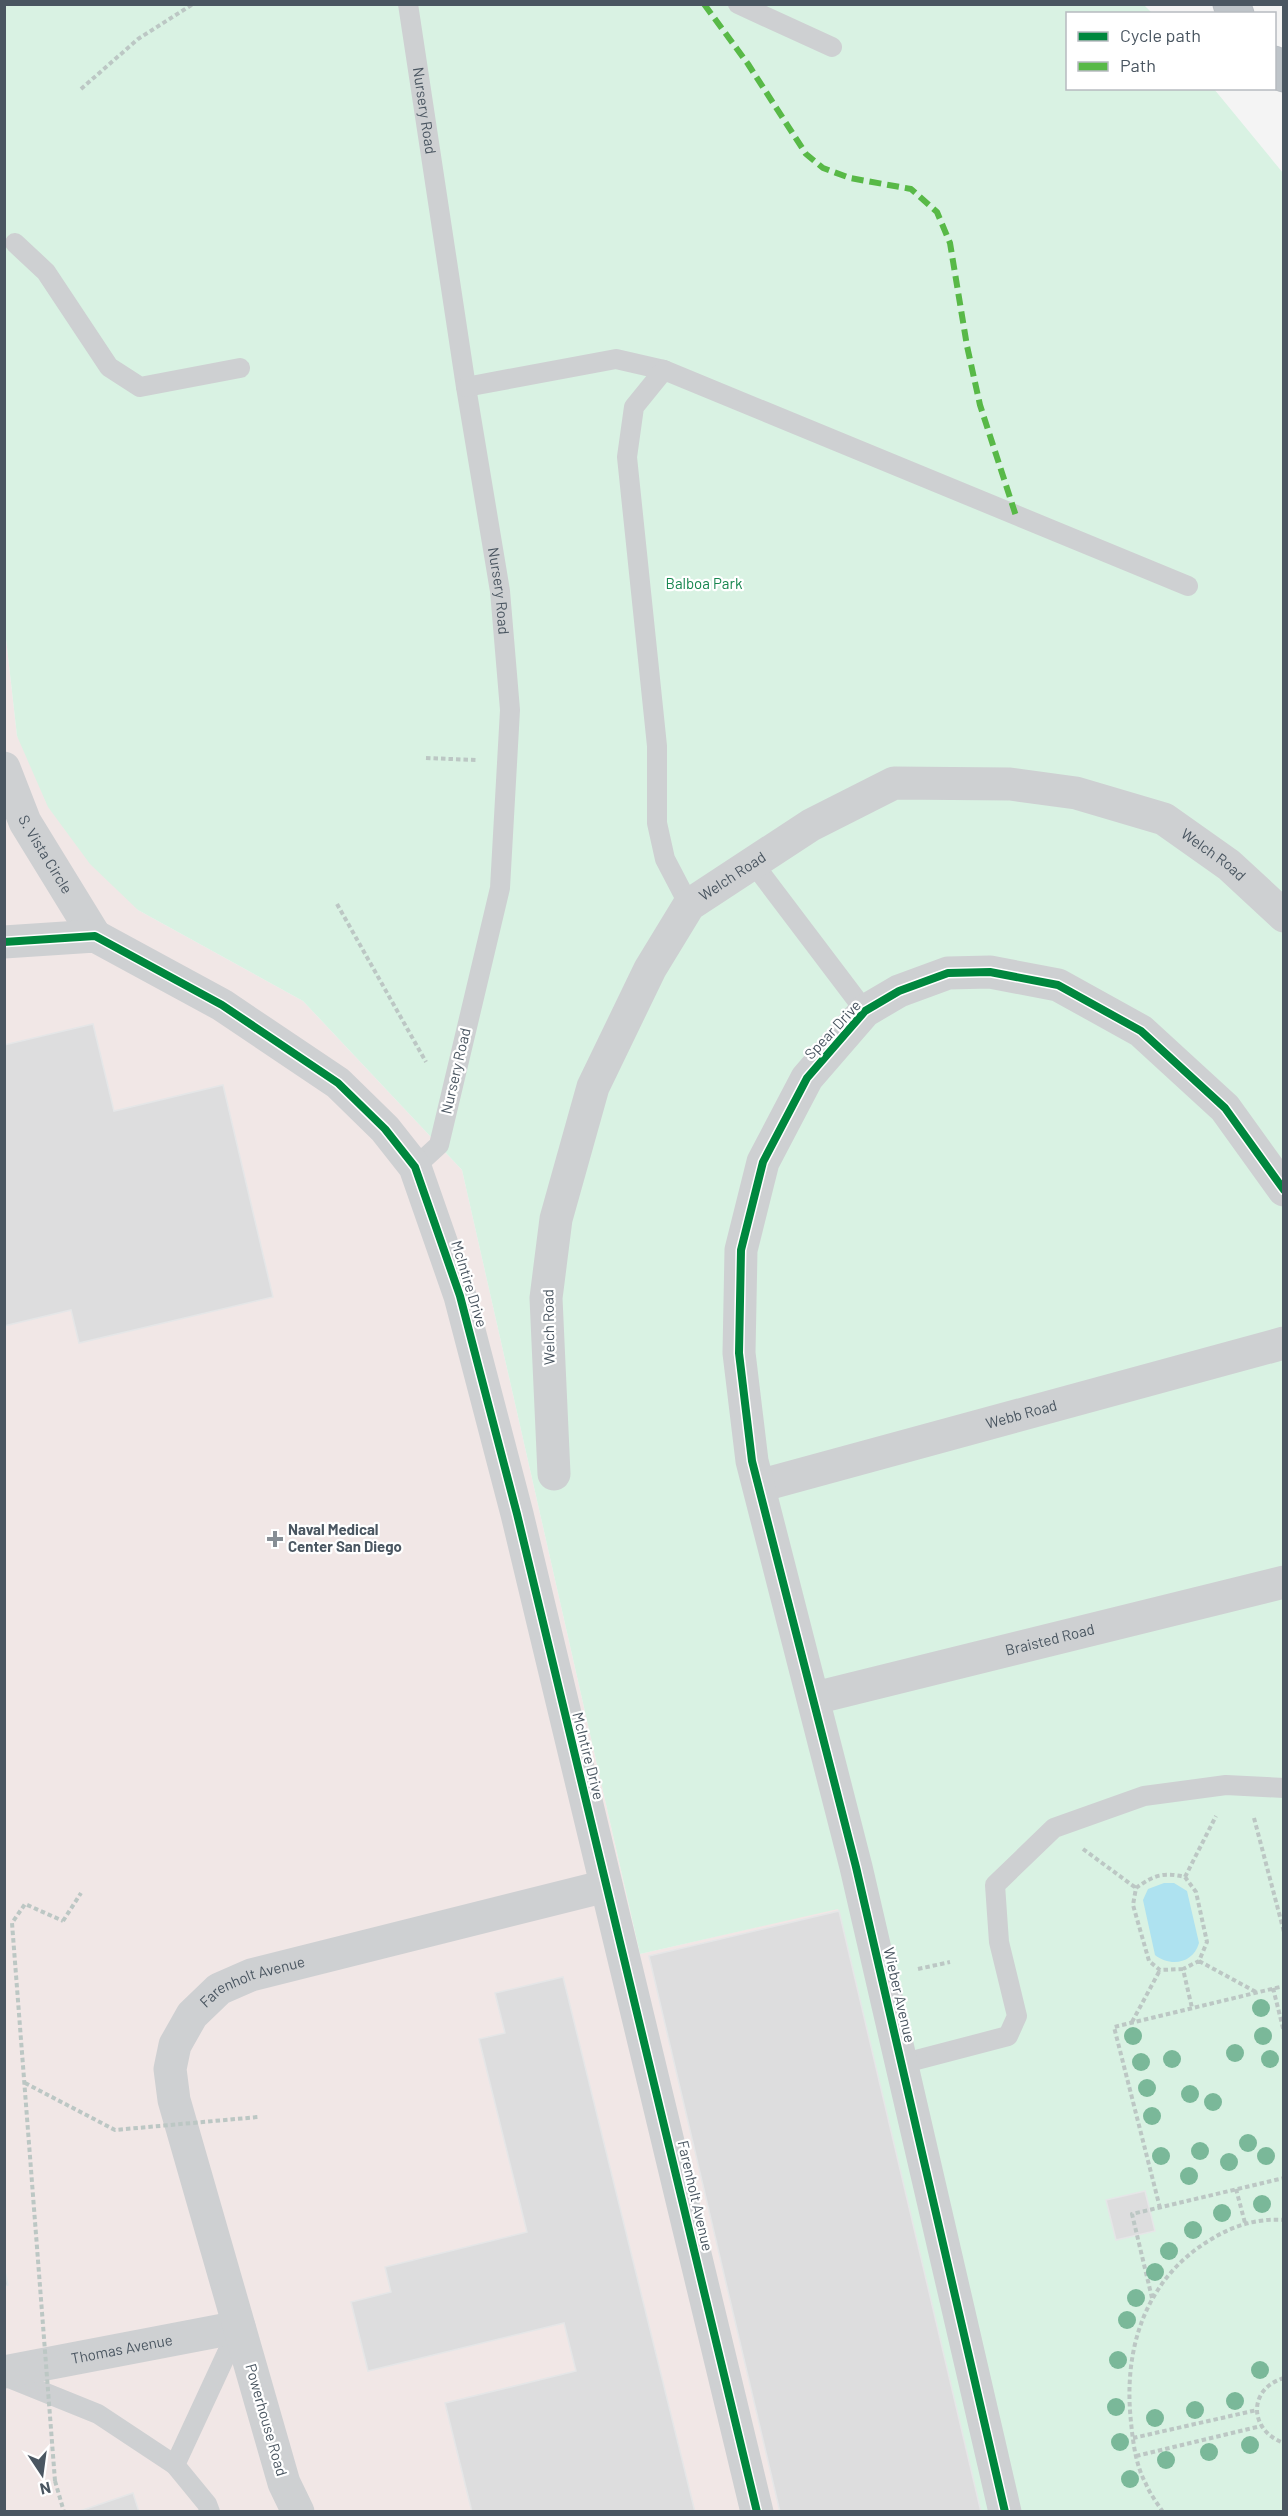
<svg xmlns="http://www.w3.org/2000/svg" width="1288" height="2516" font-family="Barlow,sans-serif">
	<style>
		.medical { fill: #f1e7e6 }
		.green { fill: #d9f2e3 }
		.water { fill: #aee2f0 }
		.building { fill: #ddddde; stroke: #e5e6e7; stroke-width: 1.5 }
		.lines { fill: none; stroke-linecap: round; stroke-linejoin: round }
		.motorway-casing { stroke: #b9bec3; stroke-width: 35 }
		.path { stroke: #bcc7c4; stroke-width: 4; stroke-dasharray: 4.5 3; stroke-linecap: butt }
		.service { stroke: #ced0d2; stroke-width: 20 }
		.minor { stroke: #ced0d2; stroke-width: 33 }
		.motorway { stroke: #bec4c9; stroke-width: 33 }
		.path-bridge { stroke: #bcc7c4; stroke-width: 4; stroke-dasharray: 4.5 3; stroke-linecap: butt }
		.quiet { stroke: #58b947; stroke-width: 6; stroke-dasharray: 12 6; stroke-linecap: butt }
		.cycleway-casing { stroke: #fff; stroke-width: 11 }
		.cycleway { stroke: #00873e; stroke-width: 8 }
		.tree { fill: #7ab899 }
		.poi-dot { fill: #868d94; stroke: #fff; stroke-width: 2 }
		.labels { text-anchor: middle; stroke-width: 4.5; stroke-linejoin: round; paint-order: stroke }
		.street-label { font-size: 15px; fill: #4a5661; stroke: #fff }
		.park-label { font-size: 15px; fill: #17864f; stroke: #fff }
		.poi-label { font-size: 15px; font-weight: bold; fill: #4a5661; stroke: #fff; text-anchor: start }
	</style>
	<rect width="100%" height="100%" fill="#f4f4f4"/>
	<path class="medical" d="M 4,621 L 17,736 L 138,910 L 303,1001 L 462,1170 L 640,1954 L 838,1908 L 979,2511 L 5,2511 Z"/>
	<path class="green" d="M 4,5 L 1144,5 L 1152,13 L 1068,14 L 1068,88 L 1214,89 L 1283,173 L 1283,2511 L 979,2511 L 838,1909 L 640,1954 L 462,1170 L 303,1001 L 138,910 L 90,864 L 48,807 L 17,736 L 4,621 Z"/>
	<path class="water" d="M 1164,1883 L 1174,1883 L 1187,1891 L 1199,1943 C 1193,1964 1170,1967 1155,1955 L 1143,1900 L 1148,1889 Z"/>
	<path class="building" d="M 93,1024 L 114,1111 L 223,1085 L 273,1297 L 79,1343 L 71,1310 L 4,1326 L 4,1045 Z
		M 839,1911 L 981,2512 L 780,2512 L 649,1956 Z
		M 563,1977 L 695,2512 L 472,2512 L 445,2403 L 576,2371 L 564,2323 L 368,2371 L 351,2302 L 391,2292 L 385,2267 L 527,2232 L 479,2039 L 505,2033 L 495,1993 Z
		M 1145,2191 L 1155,2231 L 1116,2240 L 1106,2200 Z
		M 4,2267 L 8,2285 L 4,2286 Z
		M 133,2493 L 139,2512 L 77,2512 Z"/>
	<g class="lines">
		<defs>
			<path id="motorway" d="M 1230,4 L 1237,14
				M 1274,63 L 1284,75"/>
		</defs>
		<use href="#motorway" class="motorway-casing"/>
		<path class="path" d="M 81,89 L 138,39 L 193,4
			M 426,758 L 476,760
			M 337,904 L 426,1062
			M 1254,1818 L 1284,1932
			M 1083,1849 L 1136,1888
			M 1185,1877 L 1216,1816
			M 63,1921 L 81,1893
			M 1199,1961 L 1256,1992
			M 918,1969 L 950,1962
			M 1183,1969 L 1160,1970 L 1149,1961 L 1133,1905 L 1136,1888 C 1154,1875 1163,1872 1185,1877 L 1196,1892 L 1207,1942 L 1199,1961 L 1183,1969 L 1192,2008
			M 1273,1988 L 1284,2032
			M 1132,2022 L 1160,1970
			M 1236,2189 L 1245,2223
			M 1160,2208 L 1114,2027 L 1284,1986
			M 1152,2298 L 1132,2214 L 1284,2178
			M 1284,2378 C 1247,2389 1249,2431 1284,2443
			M 1133,2438 L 1257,2410
			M 1136,2456 L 1261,2426
			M 55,2481 L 64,2512
			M 1163,2512 C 1157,2503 1150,2494 1146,2484 C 1136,2466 1133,2443 1131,2422 C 1123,2349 1145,2279 1210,2240 C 1232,2226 1257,2218 1284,2220"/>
		<g class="service">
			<path id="s1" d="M 408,4 L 466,387 L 500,591 L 510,710 L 500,888 L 439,1145 L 415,1167"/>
			<path d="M 738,4 L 832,47"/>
			<path d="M 15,243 L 46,272 L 109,367 L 140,387 L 240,368"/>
			<path d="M 466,387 L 616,359 L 664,370"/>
			<path d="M 753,863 L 865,1011"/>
			<path d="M 689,905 L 665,859 L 657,823 L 657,746 L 627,457 L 634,407 L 664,370 L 1188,586"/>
			<path d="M 901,2064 L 1008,2036 L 1017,2016 L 999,1942 L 995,1885 L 1054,1828 L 1144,1796 L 1226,1785 L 1284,1788"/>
			<path d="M 4,2376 L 98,2414 L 175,2465 L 207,2504 L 210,2512"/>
			<path d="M 175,2465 L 239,2327"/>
		</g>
		<g class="minor">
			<path id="s2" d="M 4,768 L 25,822 L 95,936"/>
			<path d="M 4,942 L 95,936 L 222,1005 L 338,1083 L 385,1129 L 415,1167 L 460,1296 L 517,1514 L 757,2512"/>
			<path id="s3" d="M 554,1474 L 546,1298 L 556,1219 L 593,1087 L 650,969 L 689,905 L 811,825 L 894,783 L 1010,784 L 1076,793 L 1164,819 L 1229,865 L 1284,916"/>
			<path id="s4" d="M 759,1486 L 1284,1343"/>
			<path id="s5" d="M 815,1698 L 1284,1582"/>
			<path id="s6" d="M 4,2372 L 239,2327"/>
			<path id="s7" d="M 298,2512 L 284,2483 L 174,2100 L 170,2069 L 175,2045 L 192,2015 L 219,1989 L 251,1975 L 606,1886"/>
			<path d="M 1005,2512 L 856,1867 L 752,1461 L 739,1353 L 741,1250 L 763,1162 L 807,1078 L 865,1011 L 899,991 L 948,973 L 990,972 L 1058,985 L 1141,1031 L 1225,1108 L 1284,1190"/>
		</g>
		<use href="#motorway" class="motorway"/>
		<path class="path-bridge" d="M 25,2083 L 115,2130 L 258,2117
			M 55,2481 L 12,1923 L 25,1904 L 63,1921"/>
		<path class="quiet" d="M 704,4 L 748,64 L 806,154 L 823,168 L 850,178 L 911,189 L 937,212 L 950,243 L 967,346 L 980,405 L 1016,516"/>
		<defs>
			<path id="cycleway" d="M 4,942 L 95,936 L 222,1005 L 338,1083 L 385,1129 L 415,1167 L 460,1296 L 517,1514 L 757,2512
				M 1005,2512 L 856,1867 L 752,1461 L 739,1353 L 741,1250 L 763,1162 L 807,1078 L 865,1011 L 899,991 L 948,973 L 990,972 L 1058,985 L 1141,1031 L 1225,1108 L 1284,1190"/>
		</defs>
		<use href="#cycleway" class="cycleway-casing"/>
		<use href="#cycleway" class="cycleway"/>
	</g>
	<g class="tree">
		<circle cx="1261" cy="2008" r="9"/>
		<circle cx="1133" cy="2036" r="9"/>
		<circle cx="1263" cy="2036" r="9"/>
		<circle cx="1235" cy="2053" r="9"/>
		<circle cx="1172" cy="2059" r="9"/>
		<circle cx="1270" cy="2059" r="9"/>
		<circle cx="1141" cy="2062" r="9"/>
		<circle cx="1147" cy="2088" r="9"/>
		<circle cx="1190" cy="2094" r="9"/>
		<circle cx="1213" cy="2102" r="9"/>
		<circle cx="1152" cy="2116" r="9"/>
		<circle cx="1248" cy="2143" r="9"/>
		<circle cx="1200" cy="2151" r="9"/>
		<circle cx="1161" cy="2156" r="9"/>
		<circle cx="1266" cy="2156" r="9"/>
		<circle cx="1229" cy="2162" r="9"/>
		<circle cx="1189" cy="2176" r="9"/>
		<circle cx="1262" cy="2204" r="9"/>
		<circle cx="1222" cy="2213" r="9"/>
		<circle cx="1193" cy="2230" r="9"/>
		<circle cx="1169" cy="2251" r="9"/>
		<circle cx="1155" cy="2272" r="9"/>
		<circle cx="1136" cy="2298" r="9"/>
		<circle cx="1127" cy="2320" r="9"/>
		<circle cx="1118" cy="2360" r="9"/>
		<circle cx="1260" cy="2370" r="9"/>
		<circle cx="1235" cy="2401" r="9"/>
		<circle cx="1116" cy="2407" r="9"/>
		<circle cx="1195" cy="2410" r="9"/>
		<circle cx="1155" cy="2418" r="9"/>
		<circle cx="1120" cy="2442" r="9"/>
		<circle cx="1250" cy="2445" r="9"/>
		<circle cx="1209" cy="2452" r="9"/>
		<circle cx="1166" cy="2460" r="9"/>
		<circle cx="1130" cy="2479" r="9"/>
	</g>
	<path class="poi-dot" d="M272 1530h6v6h6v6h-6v6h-6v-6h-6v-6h6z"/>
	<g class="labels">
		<g class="street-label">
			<text dy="5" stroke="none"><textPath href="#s1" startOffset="108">Nursery Road</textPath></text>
			<text dy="5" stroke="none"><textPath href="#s1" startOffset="594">Nursery Road</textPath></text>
			<text dy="5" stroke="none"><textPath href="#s2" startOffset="96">S. Vista Circle</textPath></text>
			<text dy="5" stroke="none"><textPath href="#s3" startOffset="1173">Welch Road</textPath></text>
			<text dy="5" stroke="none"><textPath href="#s3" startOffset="651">Welch Road</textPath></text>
			<text transform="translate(833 1030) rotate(-47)" y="5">Spear Drive</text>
			<text transform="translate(456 1071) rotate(-77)" y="5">Nursery Road</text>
			<text transform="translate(469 1284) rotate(73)" y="5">McIntire Drive</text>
			<text transform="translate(549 1327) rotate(-91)" y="5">Welch Road</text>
			<text dy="5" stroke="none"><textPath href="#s4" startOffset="272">Webb Road</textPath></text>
			<text dy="5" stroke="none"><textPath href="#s5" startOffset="242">Braisted Road</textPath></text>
			<text transform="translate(588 1756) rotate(76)" y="5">McIntire Drive</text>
			<text dy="5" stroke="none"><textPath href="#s7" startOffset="592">Farenholt Avenue</textPath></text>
			<text transform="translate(899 1995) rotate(77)" y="5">Wieber Avenue</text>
			<text transform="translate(695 2196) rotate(77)" y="5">Farenholt Avenue</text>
			<text dy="5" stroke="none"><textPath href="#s6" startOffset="120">Thomas Avenue</textPath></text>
			<text transform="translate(266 2420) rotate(74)" y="5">Powerhouse Road</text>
		</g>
		<g class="park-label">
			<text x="704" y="589">Balboa Park</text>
		</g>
		<g class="poi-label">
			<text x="288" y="1535">Naval Medical<tspan x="288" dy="17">Center San Diego</tspan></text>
		</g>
	</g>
	<rect width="1288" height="2516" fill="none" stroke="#4a5661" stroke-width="12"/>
	<rect x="1066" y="12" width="210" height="78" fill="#ffffff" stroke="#b7bbc0" stroke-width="1.5"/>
	<rect x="1078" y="32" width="30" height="9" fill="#00873e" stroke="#b7bbc0" stroke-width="1.5"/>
	<text x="1120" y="42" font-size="18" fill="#4a5661">Cycle path</text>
	<rect x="1078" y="62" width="30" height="9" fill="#58b947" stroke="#b7bbc0" stroke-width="1.5"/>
	<text x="1120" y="72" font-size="18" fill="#4a5661">Path</text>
	<g transform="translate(42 2474) rotate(167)" stroke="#ffffff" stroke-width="4.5" paint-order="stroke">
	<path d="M0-4.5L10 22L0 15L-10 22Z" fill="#4a5661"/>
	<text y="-9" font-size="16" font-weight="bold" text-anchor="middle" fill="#4a5661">N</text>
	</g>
</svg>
